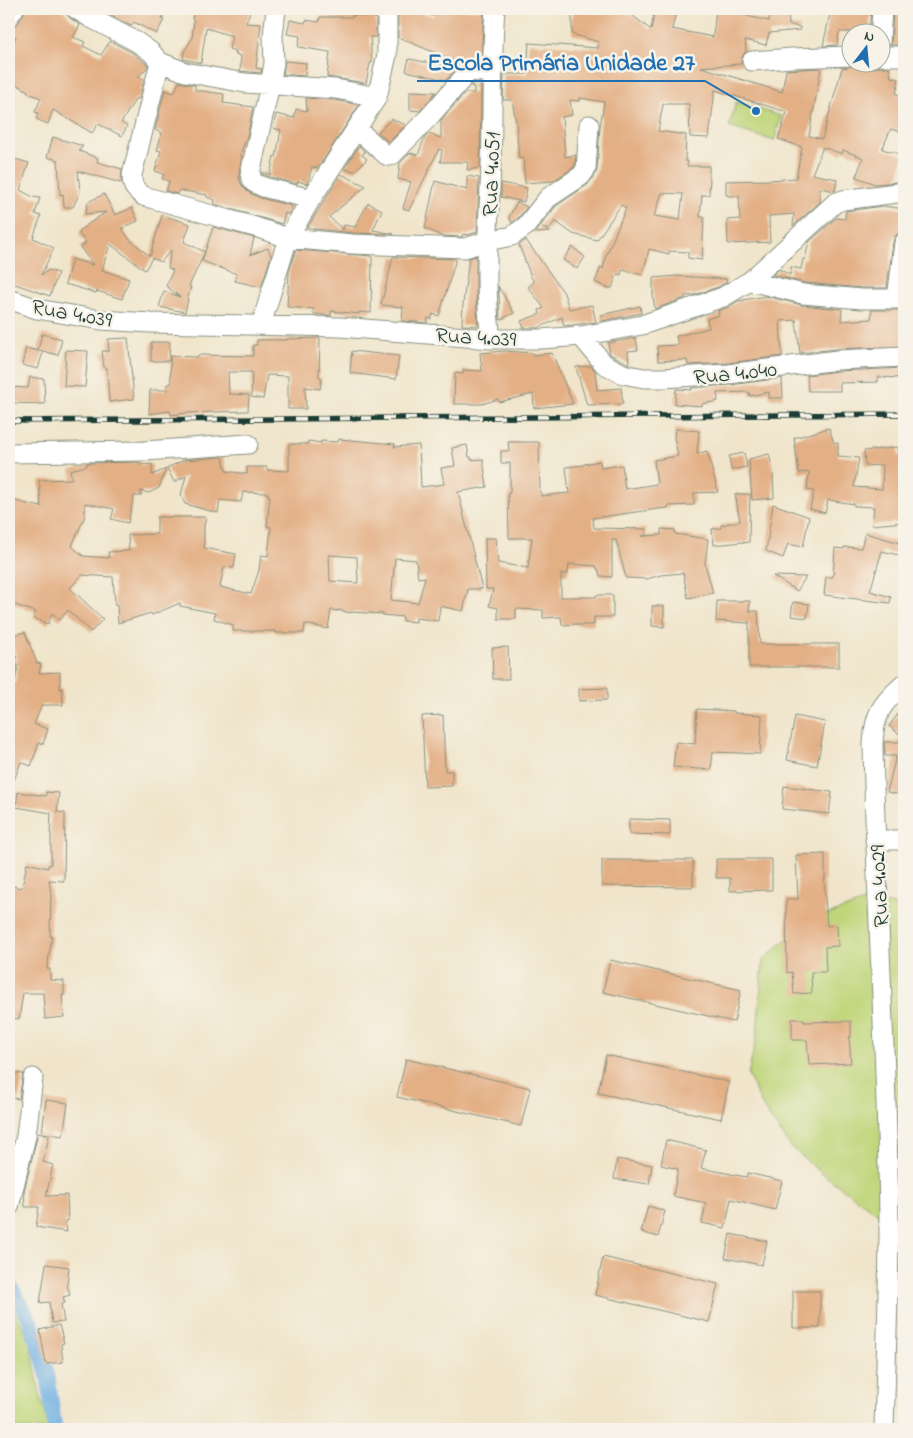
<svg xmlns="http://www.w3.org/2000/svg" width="913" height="1438" font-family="'Indie Flower',sans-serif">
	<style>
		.green { fill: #bfd579; stroke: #6f8956 }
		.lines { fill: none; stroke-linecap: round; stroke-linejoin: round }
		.canal { stroke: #6eafe2; stroke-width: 15 }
		.building { fill: #e3af84; fill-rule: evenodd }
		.minor-casing { stroke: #889180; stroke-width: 21 }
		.minor { stroke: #fff; stroke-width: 19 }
		.rail-casing { stroke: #1f3d34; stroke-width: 5.5 }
		.rail { stroke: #f7f3e8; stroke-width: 4; stroke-dasharray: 11; stroke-linecap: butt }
		.labels { text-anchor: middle; stroke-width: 5; stroke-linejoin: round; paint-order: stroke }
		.street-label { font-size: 22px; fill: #1f3d34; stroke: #f7f3e8 }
		.leader { fill: none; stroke: #1f6fb2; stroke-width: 2 }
		.callout-dot { fill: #1f6fb2; stroke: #f7f3e8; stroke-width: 2 }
		.callout-label { font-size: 24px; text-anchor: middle; font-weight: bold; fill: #1f6fb2; stroke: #f7f3e8; stroke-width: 5; stroke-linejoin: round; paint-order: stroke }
	</style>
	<rect width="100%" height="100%" fill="#f7f3e8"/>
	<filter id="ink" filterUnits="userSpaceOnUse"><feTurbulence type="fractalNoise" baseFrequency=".02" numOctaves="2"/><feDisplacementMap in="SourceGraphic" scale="10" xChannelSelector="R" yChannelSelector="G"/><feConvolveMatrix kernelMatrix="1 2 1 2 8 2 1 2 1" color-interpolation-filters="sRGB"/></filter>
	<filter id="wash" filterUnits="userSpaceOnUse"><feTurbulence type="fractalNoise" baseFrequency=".0096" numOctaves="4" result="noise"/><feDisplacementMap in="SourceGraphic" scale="20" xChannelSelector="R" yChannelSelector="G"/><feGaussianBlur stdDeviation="1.12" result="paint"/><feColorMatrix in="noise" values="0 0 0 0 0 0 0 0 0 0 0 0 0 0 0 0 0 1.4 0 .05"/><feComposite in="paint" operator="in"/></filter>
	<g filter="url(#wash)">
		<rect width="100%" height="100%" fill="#f0e5cb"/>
		<path class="green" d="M 736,102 L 781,116 L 774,141 L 729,127 Z
			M 869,900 L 904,907 L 904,1220 L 889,1222 L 820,1172 L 791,1147 L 764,1109 L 748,1075 L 757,1035 L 763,960 L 805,923 Z
			M 9,1300 L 30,1341 L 40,1395 L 50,1429 L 9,1429 Z"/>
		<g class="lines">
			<path class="canal" d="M 9,1284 L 29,1318 L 43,1359 L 48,1377 L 55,1429"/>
		</g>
		<g id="blocks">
			<path class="building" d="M 25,9 L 63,9 L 70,18 L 80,25 L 73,37 L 85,42 L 83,46 L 101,55 L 110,41 L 131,52 L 148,65 L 147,68 L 138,77 L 144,79 L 139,99 L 136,98 L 121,123 L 127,126 L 122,136 L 98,124 L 92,133 L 53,110 L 48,124 L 36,119 L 38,113 L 35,112 L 41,98 L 28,93 L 28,91 L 9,80 L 9,53 L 16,37 L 9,33 L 9,27 L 14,26 L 18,23 L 23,15 Z
				M 98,9 L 168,9 L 162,19 L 164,20 L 156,34 L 134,22 L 131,26 Z
				M 195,9 L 251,9 L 246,23 L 261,24 L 256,68 L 262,69 L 261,73 L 240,71 L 241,56 L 235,54 L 236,51 L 229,49 L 232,36 L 206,28 L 201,63 L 183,59 L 184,52 L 192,39 L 194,20 L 192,19 Z
				M 398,9 L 413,9 L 413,11 L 434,16 L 435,9 L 484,10 L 481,61 L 470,60 L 464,61 L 461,64 L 398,37 Z
				M 572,9 L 624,9 L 651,30 L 655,9 L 676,13 L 672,29 L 713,37 L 716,9 L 769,21 L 770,9 L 788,9 L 789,25 L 800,27 L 800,30 L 769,33 L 766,45 L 745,40 L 746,51 L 742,57 L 741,64 L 701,67 L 782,92 L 786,70 L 821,68 L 809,136 L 822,139 L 842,68 L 854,66 L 865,69 L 878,67 L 889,67 L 891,77 L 899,79 L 896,94 L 904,96 L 904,133 L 891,129 L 882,149 L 904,155 L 897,182 L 875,184 L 856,177 L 863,158 L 843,150 L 842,154 L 823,147 L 812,174 L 837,179 L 835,191 L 820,188 L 820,202 L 793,226 L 794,214 L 769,216 L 770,242 L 728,244 L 727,220 L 740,219 L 739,196 L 728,196 L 728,195 L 726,195 L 726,181 L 770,180 L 796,178 L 802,147 L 778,139 L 787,112 L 715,90 L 709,138 L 690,137 L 689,104 L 663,104 L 658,131 L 686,135 L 685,161 L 688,161 L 687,166 L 709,166 L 709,178 L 710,178 L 709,195 L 702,195 L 700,217 L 704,217 L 702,260 L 688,258 L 688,252 L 669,251 L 669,254 L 649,249 L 643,275 L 622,270 L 621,275 L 617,274 L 612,288 L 607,288 L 595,282 L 601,267 L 603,269 L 606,256 L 626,208 L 621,205 L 597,240 L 573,234 L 555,221 L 550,229 L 541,227 L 550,232 L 535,233 L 556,206 L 587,185 L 595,175 L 597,170 L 600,127 L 604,102 L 580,98 L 580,101 L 570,100 L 572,115 L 562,117 L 565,157 L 576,155 L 575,165 L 573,168 L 553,181 L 525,183 L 523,158 L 519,159 L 516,123 L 512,100 L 503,100 L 504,74 L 527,74 L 529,43 L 598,48 L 599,42 L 572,34 ZM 662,193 L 683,194 L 680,220 L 654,216 Z
				M 831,9 L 854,9 L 854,11 L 871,11 L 869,32 L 839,32 L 837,45 L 823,46 Z
				M 893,9 L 904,9 L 904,45 L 891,45 Z
				M 352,15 L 376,17 L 376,37 L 370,37 L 372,63 L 370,63 L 366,83 L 327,77 L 330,52 L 298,47 L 300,36 L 287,34 L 290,20 L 305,23 L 306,20 L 319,22 L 320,17 L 353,17 Z
				M 409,59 L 457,68 L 446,80 L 406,71 Z
				M 285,61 L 306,63 L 305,76 L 283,74 Z
				M 179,82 L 195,85 L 195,90 L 224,94 L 223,103 L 253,107 L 248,133 L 240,155 L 242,156 L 239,172 L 239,178 L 242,186 L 248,192 L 260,198 L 292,206 L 289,214 L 285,213 L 282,224 L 214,204 L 215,200 L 207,197 L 207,195 L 179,190 L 177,194 L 166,191 L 169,181 L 162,179 L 164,174 L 155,171 L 161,151 L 157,150 L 162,133 L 155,130 L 165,90 L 174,93 Z
				M 474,83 L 481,83 L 480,168 L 467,170 L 468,162 L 440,162 L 442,150 L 439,149 L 409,210 L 403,208 L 411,182 L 398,179 L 400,163 L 410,153 L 418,155 L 425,137 L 429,134 L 441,138 L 441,120 L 465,93 L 474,93 L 474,87 L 471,86 Z
				M 410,91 L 436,92 L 420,111 L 410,110 Z
				M 306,98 L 335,100 L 359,105 L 318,168 L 312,167 L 307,184 L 298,181 L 297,184 L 267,176 L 262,174 L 262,172 L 270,175 L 274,156 L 276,157 L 281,130 L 273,128 L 276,114 L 294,118 L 296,109 L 307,111 Z
				M 391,119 L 406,125 L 389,142 L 378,132 Z
				M 53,137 L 83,146 L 79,151 L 98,158 L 97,162 L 122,169 L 121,183 L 78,171 L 80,192 L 73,207 L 64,207 L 63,194 L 60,195 L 58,160 L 47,157 Z
				M 359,146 L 365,152 L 362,155 L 367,159 L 355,171 L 344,169 Z
				M 15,159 L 29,163 L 20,190 L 33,197 L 40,198 L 35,214 L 41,216 L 33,238 L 54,248 L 41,275 L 49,270 L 58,273 L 50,296 L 9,282 L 9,180 Z
				M 341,174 L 366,186 L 329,217 L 343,230 L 344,225 L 355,227 L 368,203 L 382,210 L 373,230 L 394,234 L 353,233 L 307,228 Z
				M 467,176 L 479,178 L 477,232 L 468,235 L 463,234 L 462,237 L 441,236 L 425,228 L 435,181 L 467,190 Z
				M 501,183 L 527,188 L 524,202 L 501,197 Z
				M 104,194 L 115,215 L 132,208 L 138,221 L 122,228 L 130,240 L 150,256 L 162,215 L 190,224 L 184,242 L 205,252 L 189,286 L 191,287 L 187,299 L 188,300 L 185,312 L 159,307 L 164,291 L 180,297 L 166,286 L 173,270 L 168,268 L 171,250 L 161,262 L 152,258 L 145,270 L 110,244 L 102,270 L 129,279 L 122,299 L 97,291 L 96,293 L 65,284 L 72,259 L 93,265 L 80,247 L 86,243 L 79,234 L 81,229 L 106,212 L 85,214 L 88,202 Z
				M 517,202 L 527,207 L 518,218 L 512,223 L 509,217 Z
				M 883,206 L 904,209 L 903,229 L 902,229 L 901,232 L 895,236 L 893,242 L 887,288 L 862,288 L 805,283 L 773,275 L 779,269 L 790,275 L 791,267 L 801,269 L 803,259 L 805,259 L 809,242 L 836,218 L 845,219 L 846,211 Z
				M 213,227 L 254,238 L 250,255 L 268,248 L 271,256 L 261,287 L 235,281 L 237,274 L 202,261 Z
				M 526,240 L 564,293 L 569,309 L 592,305 L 596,322 L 564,326 L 562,317 L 538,328 L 524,328 L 521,321 L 540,314 L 539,310 L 544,308 L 528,287 L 534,282 L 531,277 L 519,245 Z
				M 572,247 L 585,257 L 577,269 L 563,260 Z
				M 296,250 L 372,256 L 371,313 L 359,312 L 359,314 L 331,311 L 331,316 L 325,315 L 313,314 L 314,309 L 287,307 L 289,272 Z
				M 476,256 L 476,296 L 478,326 L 462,325 L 463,304 L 469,258 Z
				M 393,257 L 456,259 L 439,316 L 433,314 L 431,319 L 428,318 L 427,323 L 402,321 L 403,307 L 381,305 Z
				M 677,276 L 726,279 L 727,282 L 718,287 L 694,295 L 685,296 L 685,298 L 655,309 L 653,297 L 653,278 Z
				M 498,286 L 514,313 L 500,320 L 499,295 Z
				M 766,296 L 802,305 L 842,309 L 841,321 L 871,319 L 872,310 L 904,310 L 904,346 L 836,349 L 800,353 L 796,320 L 780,321 L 782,356 L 728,363 L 688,365 L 687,360 L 658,361 L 657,346 L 678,345 L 676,336 L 709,328 L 707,319 L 719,315 L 718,311 L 729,307 L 738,301 Z
				M 640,306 L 641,313 L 602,321 L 601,315 Z
				M 42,334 L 62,339 L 58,355 L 38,350 Z
				M 128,338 L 134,399 L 109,402 L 107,368 L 104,368 L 102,351 L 109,351 L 108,339 Z
				M 320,338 L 319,377 L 322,378 L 320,389 L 305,387 L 306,409 L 288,409 L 288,376 L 267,375 L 263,399 L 251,397 L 252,372 L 228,372 L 229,394 L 249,395 L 248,411 L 186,413 L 171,415 L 170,411 L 149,414 L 150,390 L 167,390 L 167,384 L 171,384 L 170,356 L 198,357 L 198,355 L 253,356 L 253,345 L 257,345 L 257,340 L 287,340 L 287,339 Z
				M 636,338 L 638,350 L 628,351 L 629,364 L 610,354 L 608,343 Z
				M 151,342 L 170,342 L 169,361 L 151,361 Z
				M 26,348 L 43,352 L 38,369 L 22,365 Z
				M 66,350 L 88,351 L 85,387 L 64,386 Z
				M 352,351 L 399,356 L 396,379 L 350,373 Z
				M 505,351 L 533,353 L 533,355 L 552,353 L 573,404 L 534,408 L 533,394 L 499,402 L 498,399 L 482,404 L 454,404 L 455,373 L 463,374 L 463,370 L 482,371 L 480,353 Z
				M 591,366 L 595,371 L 597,390 L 621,388 L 623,404 L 587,405 L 576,367 Z
				M 904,368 L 904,378 L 878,377 L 878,382 L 840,383 L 840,391 L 808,391 L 807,375 L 838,371 Z
				M 30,377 L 44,379 L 45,404 L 9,403 L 9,387 L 28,388 Z
				M 782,378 L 783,398 L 769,398 L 769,392 L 750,396 L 749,392 L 717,393 L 718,401 L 702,404 L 702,406 L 675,404 L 676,389 L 692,390 L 691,388 L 730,385 Z
				M 829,428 L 834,443 L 838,443 L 838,456 L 859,458 L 854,487 L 882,489 L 883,465 L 865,466 L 864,451 L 898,447 L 899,456 L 904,456 L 904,522 L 872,525 L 874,507 L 854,506 L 854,504 L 828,500 L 825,513 L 810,509 L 814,491 L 807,490 L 809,472 L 799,473 L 794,438 Z
				M 675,429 L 699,431 L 697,454 L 707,451 L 718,492 L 694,493 L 694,505 L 668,506 L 668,508 L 658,509 L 593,518 L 594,528 L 646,529 L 646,536 L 642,536 L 661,535 L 661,529 L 675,530 L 675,534 L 708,539 L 705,564 L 713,593 L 688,598 L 683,573 L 661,575 L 647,579 L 626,578 L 616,540 L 612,540 L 612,577 L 600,576 L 598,569 L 596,568 L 596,566 L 569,564 L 568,574 L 561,574 L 561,597 L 596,597 L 596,595 L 613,595 L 613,617 L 594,617 L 594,625 L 577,625 L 577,624 L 562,625 L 561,617 L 543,618 L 543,610 L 516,609 L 516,619 L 498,619 L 498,608 L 489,606 L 493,589 L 486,589 L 485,538 L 496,538 L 498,563 L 528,568 L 532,538 L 509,538 L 508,493 L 510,493 L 510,463 L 501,463 L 501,451 L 509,451 L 508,442 L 539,442 L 540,493 L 541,492 L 541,496 L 569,493 L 566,467 L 584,465 L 584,464 L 600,461 L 601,468 L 622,465 L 625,489 L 657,484 L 654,460 L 678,456 L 674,437 Z
				M 339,439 L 395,444 L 394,447 L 419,445 L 421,487 L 444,484 L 441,468 L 455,466 L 452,448 L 467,445 L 469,457 L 471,457 L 471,460 L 483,459 L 487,487 L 458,492 L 482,589 L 468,589 L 463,611 L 440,606 L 438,621 L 416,618 L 416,622 L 403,621 L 403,617 L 383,615 L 383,614 L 351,612 L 351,613 L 338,610 L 338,611 L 331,610 L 328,629 L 305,624 L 304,633 L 276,633 L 276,631 L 233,631 L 233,625 L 214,619 L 215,613 L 180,606 L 180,603 L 152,615 L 151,613 L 118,623 L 117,604 L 115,606 L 113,577 L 82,575 L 70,588 L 103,619 L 91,632 L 68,610 L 60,620 L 52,613 L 48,624 L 33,618 L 36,612 L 9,603 L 9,522 L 11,522 L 15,501 L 41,507 L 39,480 L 72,479 L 70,470 L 87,466 L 87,463 L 139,462 L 140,465 L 152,464 L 152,475 L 166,469 L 159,488 L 149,493 L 141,491 L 141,496 L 134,496 L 128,523 L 111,519 L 114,509 L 85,503 L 85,516 L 72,546 L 83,556 L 109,558 L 108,552 L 129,551 L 128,535 L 157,534 L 157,517 L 206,517 L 204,526 L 204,548 L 236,554 L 234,568 L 224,567 L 220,587 L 251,594 L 259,570 L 261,555 L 268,556 L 271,527 L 267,526 L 270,496 L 268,496 L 268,493 L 243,492 L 241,502 L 220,500 L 218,513 L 210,511 L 185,504 L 181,495 L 186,476 L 174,482 L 167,468 L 184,460 L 223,457 L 226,471 L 247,474 L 247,467 L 267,467 L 267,470 L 289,471 L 289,444 L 308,444 L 308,441 L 321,443 L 321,441 L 338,442 ZM 329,555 L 357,557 L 358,583 L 330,581 ZM 395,558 L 416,560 L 418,578 L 425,577 L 418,603 L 391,600 Z
				M 744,453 L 747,467 L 731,470 L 729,456 Z
				M 769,454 L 774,475 L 773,475 L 774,498 L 752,500 L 749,459 Z
				M 735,494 L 750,494 L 749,542 L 743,543 L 743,542 L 714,545 L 712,529 L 721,528 L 721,525 L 740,521 Z
				M 773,504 L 809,517 L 803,547 L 788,544 L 783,558 L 766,551 Z
				M 865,533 L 904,544 L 902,556 L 882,551 L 870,591 L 891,597 L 890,603 L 824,595 L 826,577 L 833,577 L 835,548 L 844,549 L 844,547 L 861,548 Z
				M 773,576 L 806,577 L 797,591 Z
				M 717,601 L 750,601 L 749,611 L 758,611 L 760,644 L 839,644 L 839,667 L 749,667 L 749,621 L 748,623 L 716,621 Z
				M 793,602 L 809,604 L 807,618 L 791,616 Z
				M 652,606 L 664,606 L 664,627 L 652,626 Z
				M 25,632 L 37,663 L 41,664 L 39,673 L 60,672 L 60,689 L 62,688 L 63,705 L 42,705 L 34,724 L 48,729 L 43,744 L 39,743 L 31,766 L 21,762 L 10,791 L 9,719 L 18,665 L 16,664 L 17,658 L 9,637 Z
				M 508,647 L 509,679 L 493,679 L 492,648 Z
				M 607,688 L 607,700 L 579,701 L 579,689 Z
				M 904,706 L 904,738 L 889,726 Z
				M 697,709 L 734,711 L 734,713 L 762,715 L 760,754 L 713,752 L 711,770 L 673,767 L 676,742 L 695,744 Z
				M 443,715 L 445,771 L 452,771 L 452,786 L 425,787 L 422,716 Z
				M 795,716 L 825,722 L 817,766 L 787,760 Z
				M 900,738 L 904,739 L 904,786 L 902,795 L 887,792 L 896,756 L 885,756 L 884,742 L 899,742 Z
				M 784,786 L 832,792 L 829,814 L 782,809 Z
				M 18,792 L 46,796 L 46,792 L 59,793 L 57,812 L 65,813 L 64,881 L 49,880 L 51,893 L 50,936 L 52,936 L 47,969 L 50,969 L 50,980 L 64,981 L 64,995 L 62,995 L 64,1017 L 45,1019 L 43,993 L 23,993 L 19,1019 L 9,1018 L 9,909 L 13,886 L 22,888 L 27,863 L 48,868 L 48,865 L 51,865 L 51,833 L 50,833 L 51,813 L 16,807 Z
				M 629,819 L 670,820 L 670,835 L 629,834 Z
				M 825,854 L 825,880 L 824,880 L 827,926 L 837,925 L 838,946 L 825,947 L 826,972 L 811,972 L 812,993 L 794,994 L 792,972 L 787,973 L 786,899 L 798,899 L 796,855 Z
				M 716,859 L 772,859 L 772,890 L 730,891 L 730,878 L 716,878 Z
				M 602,860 L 693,860 L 693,887 L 602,886 Z
				M 610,960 L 741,990 L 734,1022 L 603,992 Z
				M 792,1019 L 804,1019 L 804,1022 L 851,1021 L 851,1037 L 849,1037 L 851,1063 L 809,1065 L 807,1040 L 792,1040 Z
				M 606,1055 L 729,1082 L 721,1119 L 598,1093 Z
				M 406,1059 L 530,1088 L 521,1126 L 397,1097 Z
				M 9,1072 L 23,1074 L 19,1099 L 9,1097 Z
				M 46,1100 L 68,1103 L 63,1136 L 42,1133 Z
				M 38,1133 L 49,1136 L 43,1162 L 53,1165 L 46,1196 L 67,1195 L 68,1221 L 65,1221 L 67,1232 L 36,1227 L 39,1207 L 25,1207 L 24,1191 Z
				M 666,1140 L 706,1150 L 701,1168 L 746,1177 L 748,1173 L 782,1181 L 775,1210 L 731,1199 L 725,1228 L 702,1223 L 706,1203 L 673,1196 L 678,1169 L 661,1165 Z
				M 617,1159 L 652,1165 L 649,1184 L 614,1179 Z
				M 648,1206 L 665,1211 L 658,1237 L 641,1232 Z
				M 730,1234 L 767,1241 L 762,1265 L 725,1258 Z
				M 603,1257 L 718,1284 L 709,1322 L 595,1295 Z
				M 46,1264 L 69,1267 L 67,1285 L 70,1295 L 63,1297 L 65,1303 L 61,1304 L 64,1322 L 52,1323 L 49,1302 L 40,1303 Z
				M 793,1291 L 820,1291 L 820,1328 L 793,1328 Z
				M 59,1325 L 64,1343 L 61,1344 L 63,1362 L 46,1364 L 40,1330 Z"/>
		</g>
	</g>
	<g filter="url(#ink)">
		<use href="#blocks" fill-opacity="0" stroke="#889180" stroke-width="1"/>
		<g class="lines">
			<defs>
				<path id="minor" d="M 76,9 L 89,17 L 137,42 L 151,52 L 160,62 L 185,72 L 245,83 L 336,89 L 377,97
					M 276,9 L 273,36 L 274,63 L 270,85 L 250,174 L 253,182 L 263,187 L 311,199
					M 9,16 L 14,9
					M 880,42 L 882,9
					M 880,56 L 904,56
					M 752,61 L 792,58 L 850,56
					M 160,62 L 132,175 C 132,187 134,188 143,196 L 255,227 L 288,238 L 352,244 L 465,248 L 487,241 L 512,236 L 526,226 L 548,198 L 581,176 L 586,169 L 589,125
					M 357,129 L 386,155 L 389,156 L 392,155 L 430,116 L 469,71 L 493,73
					M 750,281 L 803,294 L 862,299 L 904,299
					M 9,299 L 37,309 L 101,320 L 151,323 L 340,327 L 491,339 L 541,339 L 581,336 L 642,325 L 723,297 L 750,281 L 835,203 L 843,200 L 904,192
					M 897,299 L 904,243
					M 261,325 L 288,238 L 311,199 L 377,97 L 387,55 L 387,9
					M 581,336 L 604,364 L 623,374 L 644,378 L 662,378 L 729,374 L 837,360 L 904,357
					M 491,339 C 483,281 489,223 491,164 C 493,113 491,60 495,9
					M 9,453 L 144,451 L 248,444
					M 875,840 L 904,840
					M 9,1207 L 26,1136 L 33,1078
					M 884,1429 C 886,1360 889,1290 889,1221 C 887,1062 876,903 873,744 C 874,714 882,703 904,684"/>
			</defs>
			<use href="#minor" class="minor-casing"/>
			<use href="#minor" class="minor"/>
			<defs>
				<path id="rail" d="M 9,421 L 904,414"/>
			</defs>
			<use href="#rail" class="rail-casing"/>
			<use href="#rail" class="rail"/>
		</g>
	</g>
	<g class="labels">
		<g class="street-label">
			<text transform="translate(490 174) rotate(-88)" y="8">Rua 4.051</text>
			<text transform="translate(72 312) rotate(10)" y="8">Rua 4.039</text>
			<text transform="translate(476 336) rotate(3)" y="8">Rua 4.039</text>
			<text transform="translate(735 372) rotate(-6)" y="8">Rua 4.040</text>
			<text transform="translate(878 886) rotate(-93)" y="8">Rua 4.029</text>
		</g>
	</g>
	<path class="leader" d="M756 111L705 81H417"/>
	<circle class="callout-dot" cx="756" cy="111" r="5"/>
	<g class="callout-label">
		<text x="561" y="70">Escola Primária Unidade 27</text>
	</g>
	<rect width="913" height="1438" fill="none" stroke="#f7f3e8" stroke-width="30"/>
	<g transform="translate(866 48) rotate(16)"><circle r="24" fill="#f7f3e8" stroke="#a1aaa0"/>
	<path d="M0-4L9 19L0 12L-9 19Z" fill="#1f6fb2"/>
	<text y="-8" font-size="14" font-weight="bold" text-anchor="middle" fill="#1f3d34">N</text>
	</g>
</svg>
